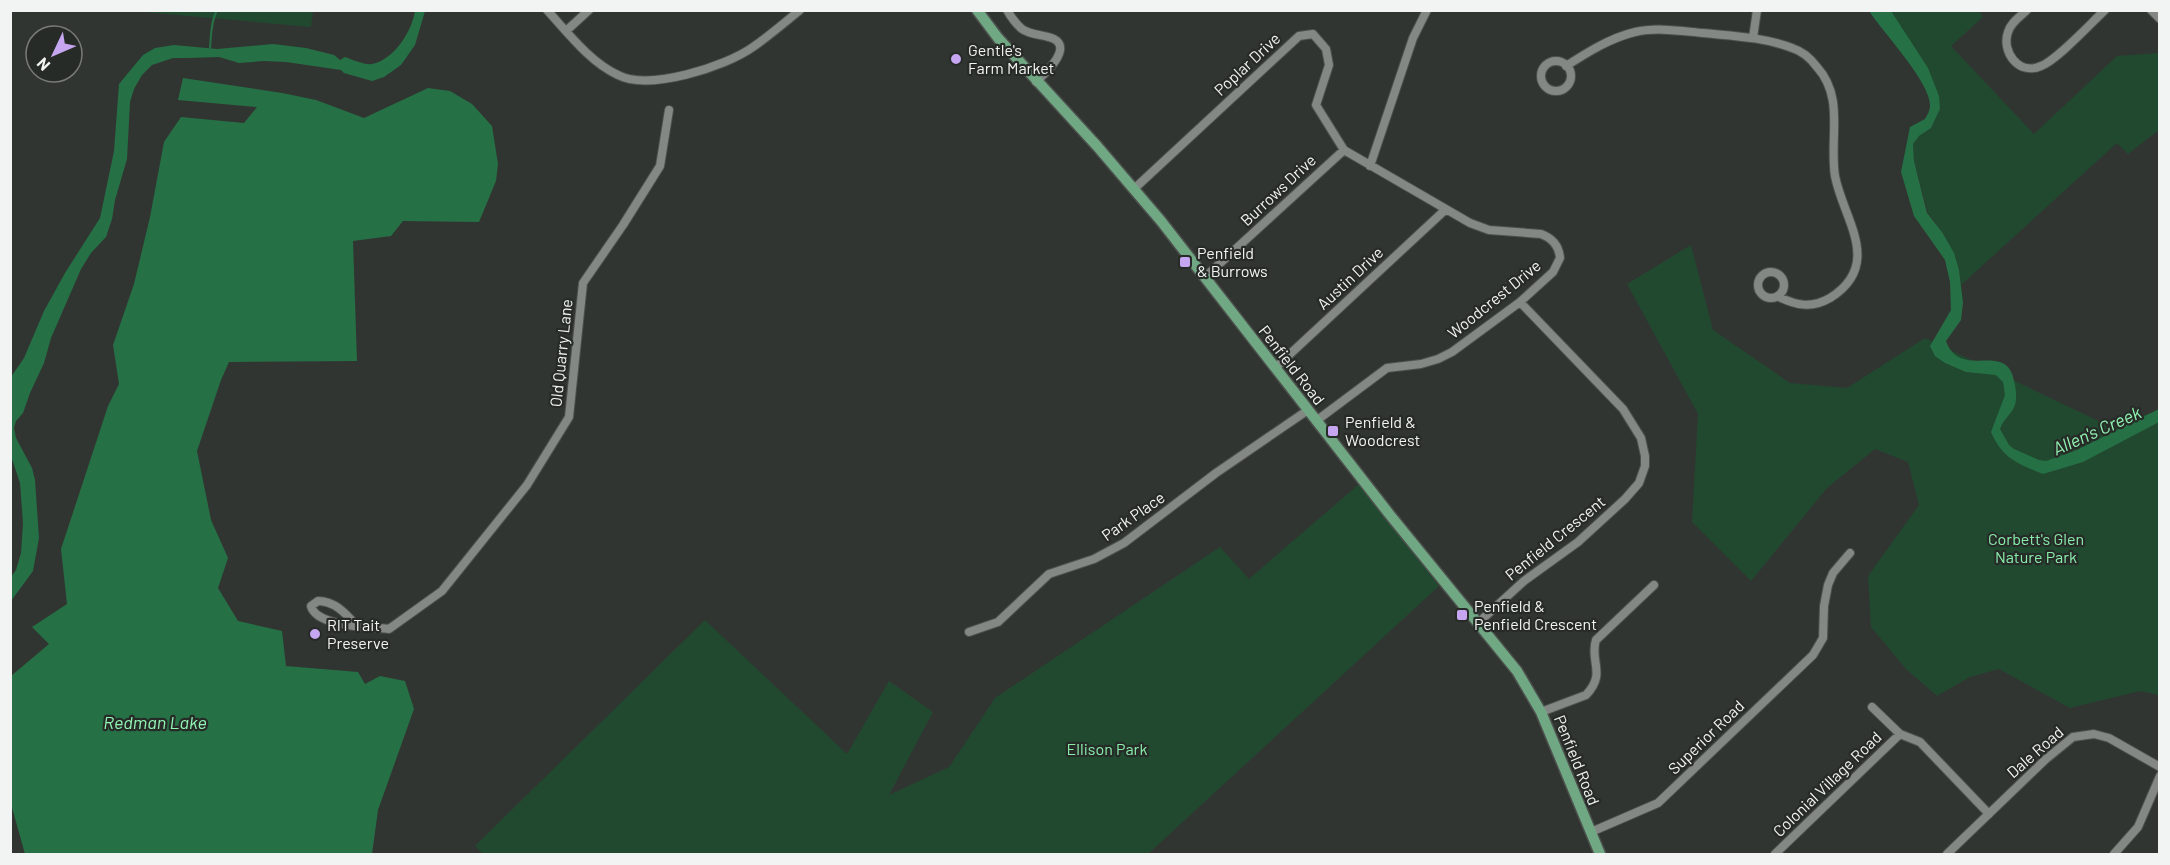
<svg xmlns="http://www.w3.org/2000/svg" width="2170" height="865" font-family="Barlow,sans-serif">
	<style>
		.green { fill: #214930 }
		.water { fill: #267045 }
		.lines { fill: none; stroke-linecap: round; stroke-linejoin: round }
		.stream { stroke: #267045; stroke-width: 2 }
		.minor-casing { stroke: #4d514e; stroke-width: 10 }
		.major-casing { stroke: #4d514e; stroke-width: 13 }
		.minor { stroke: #848885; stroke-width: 8 }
		.major { stroke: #71a884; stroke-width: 10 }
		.poi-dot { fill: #c6a6f0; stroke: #272b28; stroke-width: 2 }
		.labels { text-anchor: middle; stroke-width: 4.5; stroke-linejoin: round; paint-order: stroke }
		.poi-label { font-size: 16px; fill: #f1f4f2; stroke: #272b28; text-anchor: start }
		.street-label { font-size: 16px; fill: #f1f4f2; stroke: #272b28 }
		.park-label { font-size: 16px; fill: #88ecab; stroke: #272b28 }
		.water-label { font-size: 18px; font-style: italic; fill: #91f5b3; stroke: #272b28 }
	</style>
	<rect width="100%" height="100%" fill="#313532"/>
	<path class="green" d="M 133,11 L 133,10 L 313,11 L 311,27 Z
		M 1891,11 L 1979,11 L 1983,17 L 1951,46 L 2034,134 L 2117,56 L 2159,53 L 2159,130 L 2128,154 L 2117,143 L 1961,285 L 1959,270 L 1942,232 L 1928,213 L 1914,161 L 1913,144 L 1919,136 L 1931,128 L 1940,109 Z
		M 1691,245 L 1713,330 L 1790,383 L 1847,388 L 1925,338 L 2107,425 L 2159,411 L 2159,695 L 2140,691 L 2070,708 L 1999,669 L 1970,677 L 1937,696 L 1906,669 L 1871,627 L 1868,576 L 1919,505 L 1908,462 L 1875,449 L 1827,488 L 1751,581 L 1692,522 L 1698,414 L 1627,284 Z
		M 1359,484 L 1439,586 L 1148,854 L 483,854 L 475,846 L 705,620 L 847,754 L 889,681 L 933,712 L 889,795 L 949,767 L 995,698 L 1220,547 L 1249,579 Z"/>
	<path class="water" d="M 415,11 L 425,11 L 415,45 L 401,65 L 384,77 L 372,81 L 344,73 L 341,70 L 286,62 L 264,61 L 239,63 L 219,57 L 188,58 L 173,58 L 152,65 L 142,75 L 134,89 L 130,102 L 127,159 L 115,200 L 112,219 L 106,237 L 91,253 L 81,269 L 51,338 L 44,363 L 30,393 L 23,413 L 16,421 L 14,428 L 16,438 L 32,468 L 35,480 L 39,538 L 33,571 L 11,601 L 11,577 L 16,570 L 21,553 L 23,523 L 20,483 L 11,456 L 11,377 L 24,358 L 44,311 L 65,273 L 100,218 L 114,151 L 119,84 L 143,55 L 155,48 L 174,45 L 217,49 L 273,44 L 306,48 L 334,55 L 340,60 L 345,57 C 353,60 364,65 372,64 C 394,60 412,31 415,11 Z
		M 1869,11 L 1891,11 L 1928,68 L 1939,96 L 1940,109 L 1931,128 L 1919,136 L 1913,144 L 1914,161 L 1927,213 L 1942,232 L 1954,253 L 1959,270 L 1963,303 L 1961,320 L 1946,341 C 1960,381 2007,340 2014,381 C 2016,388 2017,398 2015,405 C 2012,414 2003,419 2000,429 L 2009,445 L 2014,449 L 2039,460 L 2046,461 L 2077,450 L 2159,409 L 2159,422 L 2083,462 L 2043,474 C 2018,464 2002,458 1991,432 L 2005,395 L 2003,382 L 1996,375 L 1966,372 L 1945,363 L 1935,356 L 1930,346 L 1951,310 L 1950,282 L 1945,260 L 1914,216 L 1901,172 L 1910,127 L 1925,119 C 1927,116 1930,110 1930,106 C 1932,84 1882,31 1869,11 Z
		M 183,78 L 282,93 L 316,100 L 364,118 L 428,88 L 450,91 L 472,104 L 492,126 L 498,164 L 496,181 L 479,222 L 403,221 L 391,236 L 353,241 L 357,361 L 229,362 L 221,380 L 197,451 L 211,520 L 228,558 L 218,588 L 238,621 L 282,631 L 286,666 L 358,672 L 365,684 L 380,676 L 405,681 L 414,709 L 378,810 L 372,854 L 25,854 L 11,804 L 11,676 L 49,644 L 32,627 L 67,604 L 61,549 L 108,406 L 119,384 L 113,345 L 134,284 L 150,217 L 164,142 L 181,117 L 244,123 L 257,107 L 178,100 Z"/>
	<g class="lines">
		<path class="stream" d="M 210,48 C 211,36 211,21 217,10"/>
		<defs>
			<path id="minor" d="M 547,10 C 568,33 590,62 618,75 C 649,91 725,67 753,47 C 769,36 784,23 800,10
				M 1007,10 C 1011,17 1016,24 1022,29 C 1032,36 1044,34 1054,39 C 1073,49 1043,75 1036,82
				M 2027,10 C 2020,17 2011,22 2008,32 C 2001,52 2019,76 2041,66 C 2057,60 2090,24 2105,10
				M 2151,10 L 2160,19
				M 566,31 L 589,10
				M 1753,38 L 1757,10
				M1541 76a15 15 0 1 1 30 0a15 15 0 1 1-30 0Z
				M 1566,66 C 1588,52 1610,38 1635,32 C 1657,27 1681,31 1703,33 C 1733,36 1764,37 1792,48 C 1802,51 1811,59 1817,67 C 1845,98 1829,138 1835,176 C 1843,219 1884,264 1830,298 C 1811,309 1796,305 1779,297
				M 1370,166 L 1413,38 L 1427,10
				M 1135,188 L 1299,36 L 1313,34 L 1326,49 L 1329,65 L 1316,105 L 1344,150 L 1470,223 L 1489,230 L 1541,234 C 1552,238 1559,246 1560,258 L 1553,272 L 1520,302 L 1452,352 L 1438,359 L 1421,364 L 1387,368 L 1316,421
				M1758 285a13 13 0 1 1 26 0a13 13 0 1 1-26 0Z
				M 1205,277 L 1344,150
				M 1275,368 L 1445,210
				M 1478,623 L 1524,581 L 1578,542 L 1625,499 L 1639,483 L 1645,466 L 1645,456 L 1641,438 L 1623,409 L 1520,302
				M 356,625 C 346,614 335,601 318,601 L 311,606 C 316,627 371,627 389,629 L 442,591 L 527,485 L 569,417 L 583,283 L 623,225 L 660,166 L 669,110
				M 969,632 L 998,622 L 1049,574 L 1094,559 L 1124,543 L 1216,473 L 1308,410
				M 1872,707 L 1900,734 L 1920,742 L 1989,814
				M 1541,712 L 1586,695 C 1607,673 1589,661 1596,640 L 1654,585
				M 1591,832 L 1658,803 L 1813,655 L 1823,638 L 1824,606 L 1828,585 L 1833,573 L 1850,553
				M 1775,854 L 1900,734
				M 1947,854 L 2046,759 L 2073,737 L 2094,734 L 2109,738 L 2160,767
				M 2114,854 L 2138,827 L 2160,776"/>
			<path id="major" d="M 977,10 L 998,38 L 1097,146 L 1161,221 L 1390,515 L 1517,671 L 1541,712 L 1600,854"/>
		</defs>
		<use href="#minor" class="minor-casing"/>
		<use href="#major" class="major-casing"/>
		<use href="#minor" class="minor"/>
		<use href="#major" class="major"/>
	</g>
	<g class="poi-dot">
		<circle cx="956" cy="59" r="6"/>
		<rect x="1179" y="256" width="12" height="12" rx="3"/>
		<rect x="1327" y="425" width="12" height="12" rx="3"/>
		<rect x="1456" y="609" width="12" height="12" rx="3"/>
		<circle cx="315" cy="634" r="6"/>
	</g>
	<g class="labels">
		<g class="poi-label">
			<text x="968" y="56">Gentle's<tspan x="968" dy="18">Farm Market</tspan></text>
			<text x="1197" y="259">Penfield<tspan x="1197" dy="18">&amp; Burrows</tspan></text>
			<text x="1345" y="428">Penfield &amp;<tspan x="1345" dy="18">Woodcrest</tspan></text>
			<text x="1474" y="612">Penfield &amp;<tspan x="1474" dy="18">Penfield Crescent</tspan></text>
			<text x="327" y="631">RIT Tait<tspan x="327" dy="18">Preserve</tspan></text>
		</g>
		<g class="street-label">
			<text transform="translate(1247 64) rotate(-43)" y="6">Poplar Drive</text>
			<text transform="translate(1278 190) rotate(-43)" y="6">Burrows Drive</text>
			<text transform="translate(1350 278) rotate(-43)" y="6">Austin Drive</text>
			<text transform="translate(1494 299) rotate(-39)" y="6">Woodcrest Drive</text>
			<text transform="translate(561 353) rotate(-84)" y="6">Old Quarry Lane</text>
			<text transform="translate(1292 365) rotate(52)" y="6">Penfield Road</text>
			<text transform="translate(1133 516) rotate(-35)" y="6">Park Place</text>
			<text transform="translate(1555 538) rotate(-39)" y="6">Penfield Crescent</text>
			<text transform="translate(1706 737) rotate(-44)" y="6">Superior Road</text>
			<text transform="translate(2035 752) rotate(-41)" y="6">Dale Road</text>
			<text transform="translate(1577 760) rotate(68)" y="6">Penfield Road</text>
			<text transform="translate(1827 784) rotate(-44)" y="6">Colonial Village Road</text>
		</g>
		<g class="park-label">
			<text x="2036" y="545">Corbett's Glen<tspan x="2036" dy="18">Nature Park</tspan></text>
			<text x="1107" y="755">Ellison Park</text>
		</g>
		<g class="water-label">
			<text transform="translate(2097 431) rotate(-24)" y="6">Allen's Creek</text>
			<text x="155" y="729">Redman Lake</text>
		</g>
	</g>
	<rect width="2170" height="865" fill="none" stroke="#f1f4f2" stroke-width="24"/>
	<g transform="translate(54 54) rotate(226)"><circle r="28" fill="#272b28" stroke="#787b79" stroke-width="1.5"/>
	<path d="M0-4.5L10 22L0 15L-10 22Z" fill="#c6a6f0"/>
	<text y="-9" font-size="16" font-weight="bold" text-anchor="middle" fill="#f1f4f2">N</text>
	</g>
</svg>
